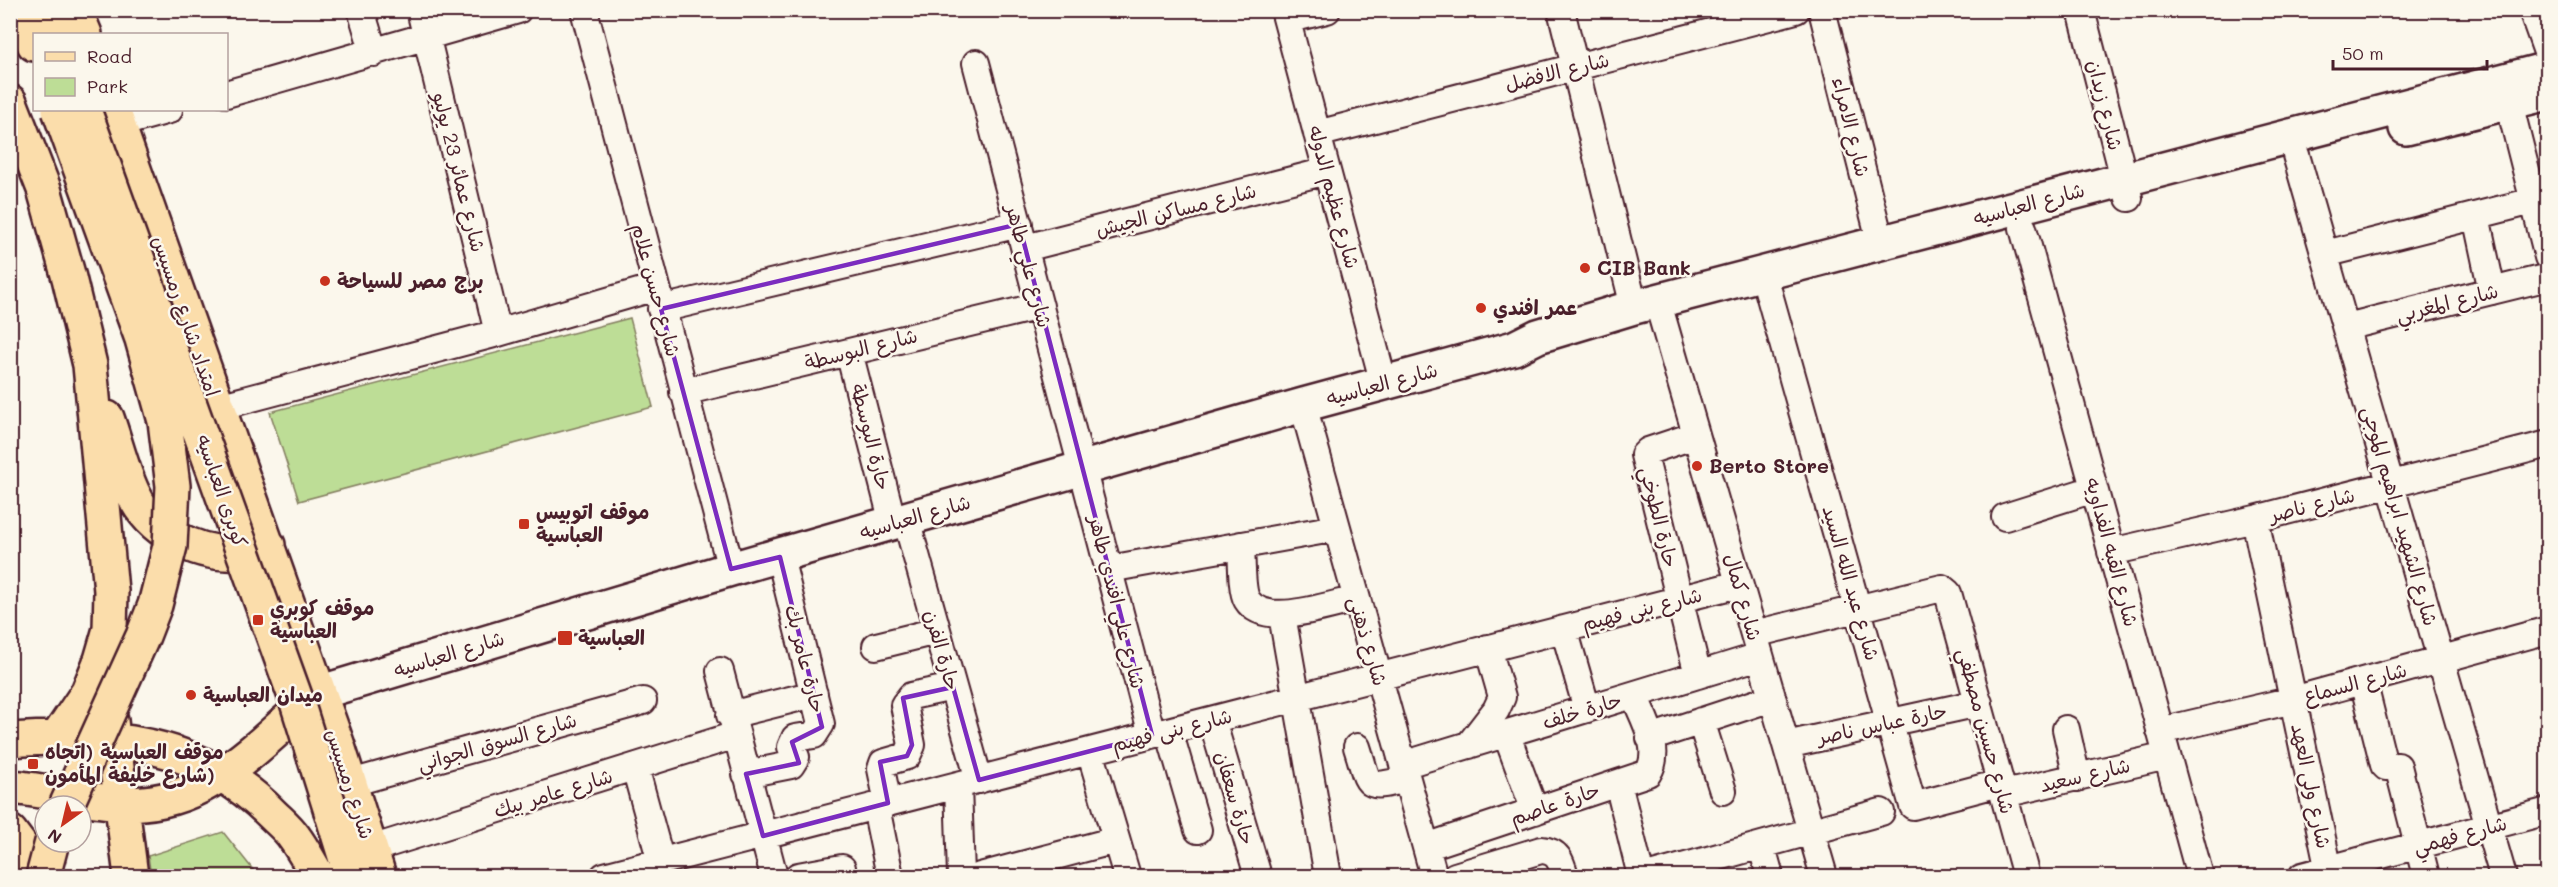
<svg xmlns="http://www.w3.org/2000/svg" width="2558" height="887" font-family="Mali,'Playpen Sans Arabic',sans-serif">
	<style>
		.green { fill: #bddd96; stroke: #847e60; stroke-width: 1.5 }
		.lines { fill: none; stroke-linecap: round; stroke-linejoin: round }
		.street-casing { stroke: #4a1f2b; stroke-width: 30 }
		.secondary-casing { stroke: #4a1f2b; stroke-width: 38 }
		.primary-casing { stroke: #4a1f2b; stroke-width: 38 }
		.street { stroke: #fbf7ec; stroke-width: 26 }
		.secondary { stroke: #fbf7ec; stroke-width: 33 }
		.primary { stroke: #fbddab; stroke-width: 33 }
		.primary-bridge-casing { stroke: #4a1f2b; stroke-width: 38; stroke-linecap: butt }
		.primary-bridge { stroke: #fbddab; stroke-width: 33 }
		.marked { fill: none; stroke: #7b2cbf; stroke-width: 4.5; stroke-linejoin: round }
		.poi-dot { fill: #c8321e; stroke: #fbf7ec; stroke-width: 2 }
		.labels { text-anchor: middle; stroke-width: 5; stroke-linejoin: round; paint-order: stroke }
		.street-label { font-size: 20px; fill: #4a1f2b; stroke: #fbf7ec }
		.poi-label { font-size: 20px; font-weight: bold; fill: #4a1f2b; stroke: #fbf7ec; text-anchor: start }
	</style>
	<rect width="100%" height="100%" fill="#fbf7ec"/>
	<filter id="ink" filterUnits="userSpaceOnUse"><feTurbulence type="fractalNoise" baseFrequency=".0167" numOctaves="2"/><feDisplacementMap in="SourceGraphic" scale="12" xChannelSelector="R" yChannelSelector="G"/><feConvolveMatrix kernelMatrix="1 2 1 2 8 2 1 2 1" color-interpolation-filters="sRGB"/></filter>
	<g filter="url(#ink)">
		<path class="green" d="M 630,318 L 653,407 L 299,501 L 270,412 Z
			M 223,832 L 258,876 L 151,876 L 148,856 Z"/>
		<g class="lines">
			<defs>
				<path id="street" d="M 361,10 L 374,53
					M 420,10 L 498,333
					M 584,10 L 731,569
					M 1284,10 L 1384,384
					M 1561,10 L 1634,307
					M 1822,10 L 1881,244
					M 2081,10 L 2129,198
					M 2532,10 L 2548,55
					M 1287,20 L 1327,10
					M 976,63 L 1152,735
					M 226,94 L 518,10
					M 2509,103 L 2548,257
					M 118,124 L 169,110
					M 1317,134 L 1796,10
					M 2296,155 L 2503,876
					M 2476,216 L 2492,291
					M 2023,228 L 2200,876
					M 1025,248 L 1327,171
					M 2325,254 L 2533,201
					M 1768,290 L 1913,806 L 2000,783
					M 661,309 L 1019,224
					M 1662,317 L 1824,876
					M 2346,327 L 2548,277
					M 849,352 L 893,523
					M 683,392 L 1040,306
					M 1303,405 L 1434,876
					M 218,407 L 498,333 L 656,287
					M 1696,435 L 1648,451 L 1644,455 L 1698,675
					M 2005,517 L 2094,489
					M 906,519 L 979,780
					M 2255,519 L 2330,876
					M 1241,545 C 1242,558 1241,590 1247,600 C 1265,629 1330,604 1357,599
					M 2111,552 L 2255,519 L 2548,444
					M 1109,569 L 1337,528
					M 1282,615 L 1328,876
					M 1564,629 L 1587,709
					M 1754,634 L 1942,588 L 1948,593 L 2026,876
					M 876,646 L 937,631
					M 720,671 L 774,876
					M 2363,681 L 2384,765 L 2386,767 L 2398,766 L 2426,876
					M 730,715 L 814,694
					M 1212,720 L 1258,876
					M 1701,721 L 1723,791
					M 2066,729 L 2077,778
					M 1169,731 L 1198,830
					M 2160,731 L 2293,700 L 2548,630
					M 1506,733 L 1535,811
					M 1650,738 L 1772,698
					M 1469,745 L 1496,710 L 1502,697 L 1488,648
					M 1786,745 L 1979,703
					M 1357,747 C 1370,787 1363,790 1407,779
					M 1090,751 L 1127,876
					M 1403,765 L 1760,656
					M 635,767 L 661,862
					M 746,774 L 791,765 L 796,757 L 791,747 L 795,738 L 814,735 L 821,724 L 780,557
					M 351,783 L 643,701
					M 1618,783 L 1641,876
					M 958,785 L 961,876
					M 2004,794 L 2167,756
					M 888,803 L 881,769 L 883,763 L 907,756 L 912,745 L 904,705 L 911,696 L 953,687
					M 876,807 L 890,876
					M 1426,847 L 1648,773 C 1663,749 1643,718 1634,695
					M 1762,847 L 1770,876
					M 371,849 L 736,735
					M 604,876 L 1739,584
					M 798,876 L 842,868
					M 980,876 L 1116,840
					M 1455,876 L 1541,850 C 1558,851 1561,861 1565,876
					M 1650,876 L 1881,812
					M 2302,876 L 2548,811"/>
				<path id="secondary" d="M 2406,128 L 2548,93
					M 318,693 L 731,569 L 1303,405 L 1514,348 L 1538,336 L 1634,307 L 2548,69"/>
				<path id="primary" d="M 22,10 L 34,44
					M 48,10 L 57,34
					M 75,10 L 85,34
					M 10,102 L 44,189 L 69,278 L 90,365 L 111,591 L 110,629 L 101,660 L 88,692 L 57,738
					M 113,110 L 337,743 L 379,876
					M 107,418 C 116,443 122,470 133,493 C 149,531 196,555 236,553 C 246,553 258,548 268,545
					M 111,721 L 131,876
					M 10,740 C 108,733 199,740 272,814 C 279,821 288,828 294,837 C 303,849 310,863 318,876
					M 10,787 C 47,790 83,800 120,803 C 204,810 260,743 318,693
					M 331,811 L 351,876
					M 10,832 L 43,876"/>
			</defs>
			<use href="#street" class="street-casing"/>
			<use href="#secondary" class="secondary-casing"/>
			<use href="#primary" class="primary-casing"/>
			<use href="#street" class="street"/>
			<use href="#secondary" class="secondary"/>
			<use href="#primary" class="primary"/>
			<defs>
				<path id="primary-bridge" d="M 59,110 L 142,339 L 165,421 L 173,486 L 170,546 L 155,605 L 143,636 L 66,806
					M 84,110 L 296,699 L 331,811
					M 43,876 L 52,842"/>
			</defs>
			<use href="#primary-bridge" class="primary-bridge-casing"/>
			<use href="#primary-bridge" class="primary-bridge"/>
		</g>
	</g>
	<path class="marked" d="M 1019,224 L 1152,735 L 979,780 L 953,687 L 903,698 L 912,745 L 907,756 L 880,762 L 888,803 L 763,836 L 746,774 L 799,763 L 792,742 L 822,727 L 780,557 L 731,569 L 661,309 Z"/>
	<g class="poi-dot">
		<circle cx="1585" cy="268" r="6"/>
		<circle cx="325" cy="281" r="6"/>
		<circle cx="1481" cy="308" r="6"/>
		<circle cx="1697" cy="466" r="6"/>
		<rect x="518" y="518" width="12" height="12" rx="3"/>
		<rect x="252" y="614" width="12" height="12" rx="3"/>
		<rect x="557" y="630" width="16" height="16" rx="3"/>
		<circle cx="191" cy="695" r="6"/>
		<rect x="27" y="758" width="12" height="12" rx="3"/>
	</g>
	<g class="labels">
		<g class="street-label">
			<text transform="translate(1557 72) rotate(-14)" y="7">شارع الافضل</text>
			<text transform="translate(2105 105) rotate(76)" y="7">شارع زيدان</text>
			<text transform="translate(1851 127) rotate(76)" y="7">شارع الامراء</text>
			<text transform="translate(459 172) rotate(76)" y="7">شارع عمائر 23 يوليو</text>
			<text transform="translate(1334 197) rotate(75)" y="7">شارع عظيم الدوله</text>
			<text transform="translate(2029 204) rotate(-15)" y="7">شارع العباسيه</text>
			<text transform="translate(1176 210) rotate(-14)" y="7">شارع مساكن الجيش</text>
			<text transform="translate(1029 266) rotate(75)" y="7">شارع علي طاهر</text>
			<text transform="translate(656 290) rotate(75)" y="7">شارع حسن علام</text>
			<text transform="translate(2447 303) rotate(-14)" y="7">شارع المغربي</text>
			<text transform="translate(186 316) rotate(71)" y="7">امتداد شارع رمسيس</text>
			<text transform="translate(861 349) rotate(-14)" y="7">شارع البوسطة</text>
			<text transform="translate(1382 384) rotate(-15)" y="7">شارع العباسيه</text>
			<text transform="translate(871 437) rotate(76)" y="7">حارة البوسطة</text>
			<text transform="translate(222 491) rotate(71)" y="7">كوبرى العباسيه</text>
			<text transform="translate(2312 505) rotate(-14)" y="7">شارع ناصر</text>
			<text transform="translate(2400 516) rotate(74)" y="7">شارع الشهيد ابراهيم الموجى</text>
			<text transform="translate(915 517) rotate(-16)" y="7">شارع العباسيه</text>
			<text transform="translate(1659 517) rotate(76)" y="7">حارة الطوخي</text>
			<text transform="translate(2112 552) rotate(75)" y="7">شارع القبه الفداويه</text>
			<text transform="translate(1851 583) rotate(74)" y="7">شارع عبد الله السيد</text>
			<text transform="translate(1743 597) rotate(74)" y="7">شارع كمال</text>
			<text transform="translate(1117 602) rotate(76)" y="7">شارع علي افندي طاهر</text>
			<text transform="translate(1642 609) rotate(-14)" y="7">شارع بنى فهيم</text>
			<text transform="translate(1368 641) rotate(74)" y="7">شارع ذهنى</text>
			<text transform="translate(942 650) rotate(74)" y="7">حارة الفرن</text>
			<text transform="translate(449 654) rotate(-17)" y="7">شارع العباسيه</text>
			<text transform="translate(805 659) rotate(76)" y="7">حارة عامر بك</text>
			<text transform="translate(2355 683) rotate(-15)" y="7">شارع السماع</text>
			<text transform="translate(1582 711) rotate(-17)" y="7">حارة خلف</text>
			<text transform="translate(1882 724) rotate(-12)" y="7">حارة عباس ناصر</text>
			<text transform="translate(1172 730) rotate(-14)" y="7">شارع بنى فهيم</text>
			<text transform="translate(1986 731) rotate(75)" y="7">شارع حسين مصطفي</text>
			<text transform="translate(497 742) rotate(-16)" y="7">شارع السوق الجواني</text>
			<text transform="translate(2085 775) rotate(-13)" y="7">شارع سعيد</text>
			<text transform="translate(350 784) rotate(72)" y="7">شارع رمسيس</text>
			<text transform="translate(2311 786) rotate(78)" y="7">شارع ولى العهد</text>
			<text transform="translate(553 793) rotate(-17)" y="7">شارع عامر بيك</text>
			<text transform="translate(1235 798) rotate(74)" y="7">حارة سعفان</text>
			<text transform="translate(1555 804) rotate(-19)" y="7">حارة عاصم</text>
			<text transform="translate(2460 835) rotate(-15)" y="7">شارع فهمي</text>
		</g>
		<g class="poi-label">
			<text x="1597" y="275">CIB Bank</text>
			<text x="337" y="288">برج مصر للسياحة</text>
			<text x="1493" y="315">عمر افندي</text>
			<text x="1709" y="473">Berto Store</text>
			<text x="536" y="519">موقف اتوبيس<tspan x="536" dy="23">العباسية</tspan></text>
			<text x="270" y="615">موقف كوبري<tspan x="270" dy="23">العباسية</tspan></text>
			<text x="578" y="645">العباسية</text>
			<text x="203" y="702">ميدان العباسية</text>
			<text x="45" y="759">موقف العباسية (اتجاه<tspan x="45" dy="23">شارع خليفة المأمون)</tspan></text>
		</g>
	</g>
	<rect width="2558" height="887" fill="none" stroke="#fbf7ec" stroke-width="36"/>
	<rect x="18" y="18" width="2522" height="851" fill="none" stroke="#4a1f2b" stroke-width="2" filter="url(#ink)"/>
	<rect x="33" y="33" width="195" height="78" fill="#fbf7ec" stroke="#b4a19f" stroke-width="1.5"/>
	<rect x="45" y="52" width="30" height="9" fill="#fbddab" stroke="#b4a19f" stroke-width="1.5"/>
	<text x="87" y="63" font-size="18" fill="#4a1f2b">Road</text>
	<rect x="45" y="78" width="30" height="18" fill="#bddd96" stroke="#b4a19f" stroke-width="1.5"/>
	<text x="87" y="93" font-size="18" fill="#4a1f2b">Park</text>
	<g transform="translate(63 824) rotate(214)"><circle r="28" fill="#fbf7ec" stroke="#b4a19f" stroke-width="1.5"/>
	<path d="M0-4.5L10 22L0 15L-10 22Z" fill="#c8321e"/>
	<text y="-9" font-size="16" font-weight="bold" text-anchor="middle" fill="#4a1f2b">N</text>
	</g>
	<path d="M2333 60v9h154v-9" fill="none" stroke="#4a1f2b" stroke-width="3"/>
	<text x="2342" y="60" font-size="18" fill="#4a1f2b" stroke="#fbf7ec" stroke-width="4.5" paint-order="stroke">50 m</text>
</svg>
